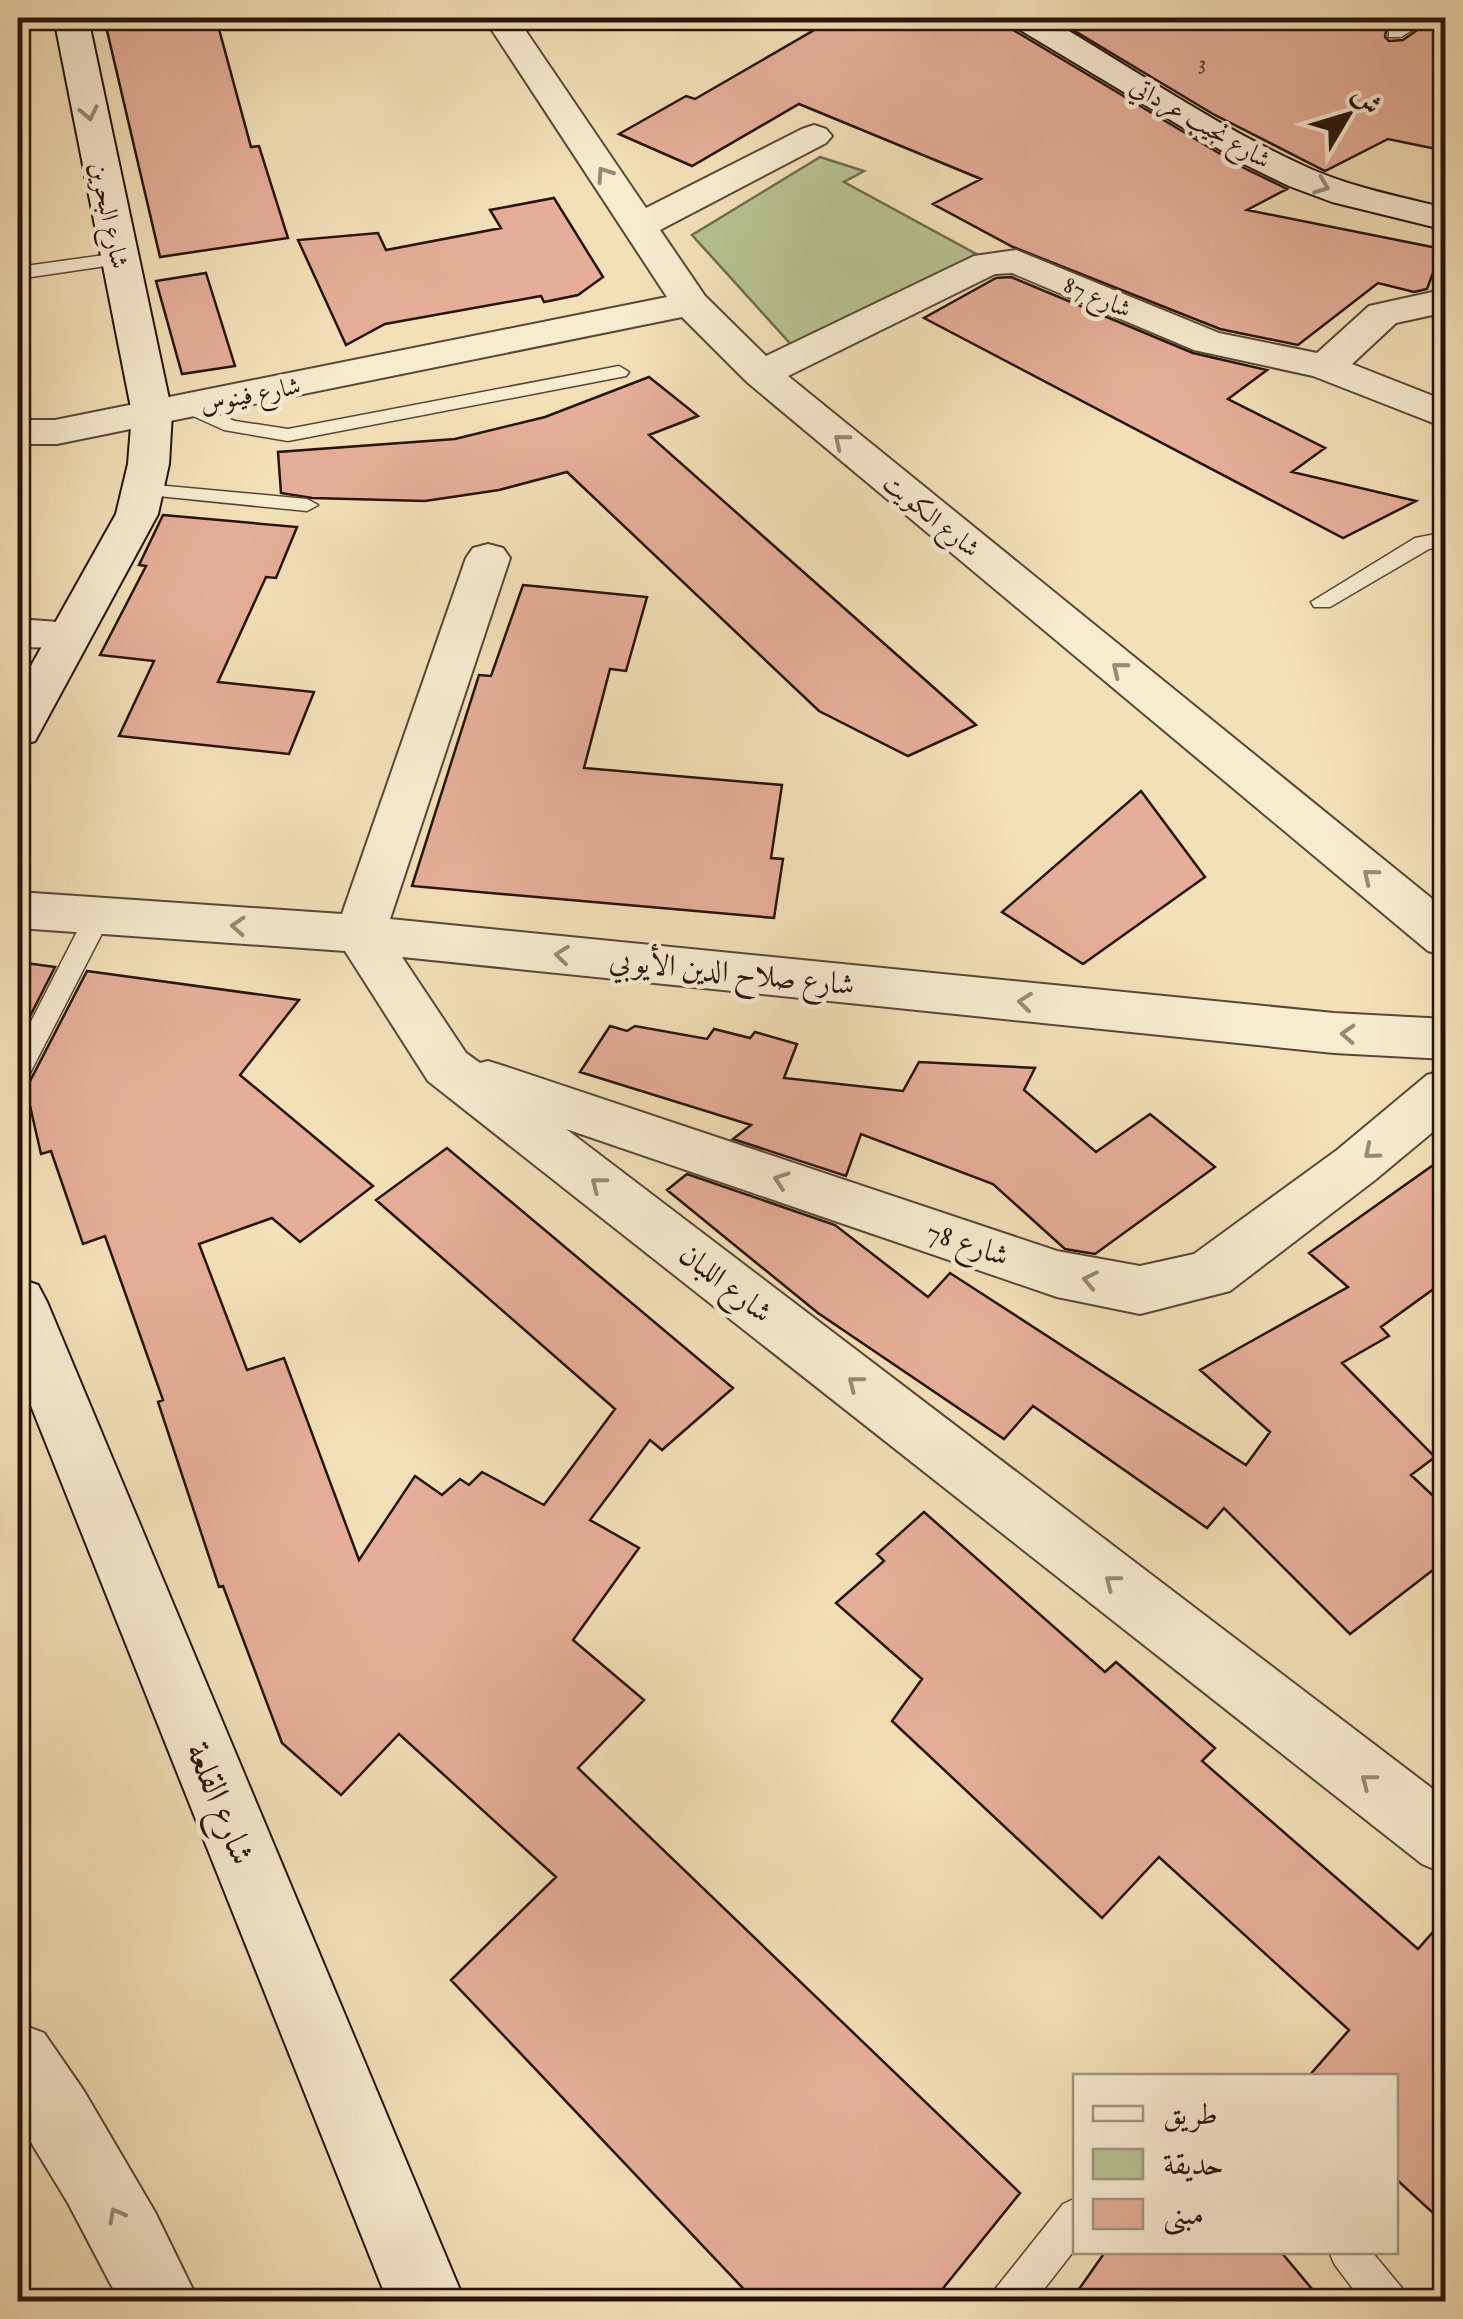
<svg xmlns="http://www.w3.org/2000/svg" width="1463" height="2319" font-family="'IM FELL English',Amiri,serif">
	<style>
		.green { fill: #b6c392; stroke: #6e6c4e; stroke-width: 2.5 }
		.building { fill: #e6ae98; stroke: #26140a; stroke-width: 2.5 }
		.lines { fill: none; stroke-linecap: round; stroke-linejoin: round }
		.lane-casing { stroke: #594735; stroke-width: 3 }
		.street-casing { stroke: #594735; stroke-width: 4 }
		.secondary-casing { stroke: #26140a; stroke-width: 4 }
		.lane { fill: #f7ebd0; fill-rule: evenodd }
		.street { fill: #f7ebd0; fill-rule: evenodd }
		.secondary { fill: #f7ebd0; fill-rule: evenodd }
		.oneway { stroke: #998a77 }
		.labels { text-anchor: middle; stroke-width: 9; stroke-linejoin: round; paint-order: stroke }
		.far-number-label { font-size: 22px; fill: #563a2e }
		.far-street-label { font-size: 25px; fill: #26140a; stroke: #f7ebd0 }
		.street-label { font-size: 30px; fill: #26140a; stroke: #f7ebd0 }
		.near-street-label { font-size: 35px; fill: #26140a; stroke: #f7ebd0 }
	</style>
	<rect width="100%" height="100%" fill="#f2e0b7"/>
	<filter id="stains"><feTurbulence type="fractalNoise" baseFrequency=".002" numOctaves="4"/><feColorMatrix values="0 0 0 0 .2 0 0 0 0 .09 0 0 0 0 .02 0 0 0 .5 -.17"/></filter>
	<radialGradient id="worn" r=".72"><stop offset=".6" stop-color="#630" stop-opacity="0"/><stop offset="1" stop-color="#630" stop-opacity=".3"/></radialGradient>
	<path class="green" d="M 820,157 L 864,171 L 844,182 L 980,256 L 796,350 L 692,235 Z"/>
	<path class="building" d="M 141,18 L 216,18 L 251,147 L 259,146 L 288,238 L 160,257 L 105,22 Z
		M 835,18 L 1003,18 L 1010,28 L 1242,167 L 1287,189 L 1247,210 L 1442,249 L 1427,289 L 1414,292 L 1378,283 L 1298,345 L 1220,329 L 1013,247 L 933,204 L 981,179 L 799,104 L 692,166 L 619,134 L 686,96 L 695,99 Z
		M 1053,18 L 1404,18 L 1387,26 L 1385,37 L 1389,41 L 1403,40 L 1434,18 L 1446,18 L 1446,151 L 1388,139 L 1325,171 L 1213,114 Z
		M 554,198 L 603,277 L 578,295 L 544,302 L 541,296 L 385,324 L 346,345 L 298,240 L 378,233 L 386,250 L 501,228 L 490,210 Z
		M 206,273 L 235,366 L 182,374 L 156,281 Z
		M 1011,277 L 1193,353 L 1267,370 L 1228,399 L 1325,448 L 1292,472 L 1416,501 L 1343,538 L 924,318 L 996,278 Z
		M 649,377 L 698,416 L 649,435 L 976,725 L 908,756 L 819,711 L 567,472 L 499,490 L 425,501 L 312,498 L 281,493 L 278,452 L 455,439 L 545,417 Z
		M 163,515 L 297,527 L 276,578 L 266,577 L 218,682 L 314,692 L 289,754 L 119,736 L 154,661 L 100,655 L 146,566 L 139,565 Z
		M 523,585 L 647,597 L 626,671 L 610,669 L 584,768 L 782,785 L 771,858 L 783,859 L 774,918 L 412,886 L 479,675 L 491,676 Z
		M 1141,791 L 1205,877 L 1083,964 L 1002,912 Z
		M 18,962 L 55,967 L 18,1040 Z
		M 87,971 L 299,1000 L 240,1075 L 373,1186 L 300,1242 L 272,1218 L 199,1244 L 247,1370 L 284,1358 L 359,1560 L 415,1476 L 442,1495 L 460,1479 L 469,1485 L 482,1472 L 544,1505 L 615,1409 L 376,1200 L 447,1148 L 733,1388 L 662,1450 L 650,1440 L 590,1520 L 639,1548 L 573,1640 L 644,1700 L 578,1768 L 1020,2193 L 932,2302 L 756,2302 L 451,1980 L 556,1877 L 399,1734 L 341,1795 L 282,1743 L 223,1586 L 219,1587 L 158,1402 L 163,1400 L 105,1236 L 83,1244 L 51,1151 L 41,1154 L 25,1084 L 30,1081 Z
		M 610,1026 L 627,1031 L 635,1026 L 707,1039 L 714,1029 L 750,1038 L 755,1032 L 797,1044 L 784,1078 L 903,1091 L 919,1062 L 1035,1068 L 1024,1090 L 1096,1152 L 1150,1114 L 1215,1167 L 1095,1254 L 1065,1249 L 993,1184 L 861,1134 L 846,1176 L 733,1139 L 751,1125 L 580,1072 Z
		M 1446,1156 L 1446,1280 L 1381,1327 L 1389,1336 L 1342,1363 L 1435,1457 L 1411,1475 L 1446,1508 L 1446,1560 L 1350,1634 L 1224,1508 L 1207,1528 L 1033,1406 L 1004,1439 L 818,1313 L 667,1190 L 687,1174 L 835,1225 L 928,1297 L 950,1273 L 1246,1465 L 1270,1432 L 1200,1370 L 1348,1287 L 1309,1253 Z
		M 924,1512 L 1105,1672 L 1116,1662 L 1215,1748 L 1202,1761 L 1418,1949 L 1446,1917 L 1446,2225 L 1396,2179 L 1396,2076 L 1309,2076 L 1349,2030 L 1159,1857 L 1102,1918 L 892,1721 L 922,1679 L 836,1603 L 884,1561 L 877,1554 Z
		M 1105,2252 L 1281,2252 L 1323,2302 L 1070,2302 Z"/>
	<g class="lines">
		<defs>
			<path id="lane" d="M 1412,18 L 1431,18 L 1401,37 L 1389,37 L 1389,29 Z
				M 119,253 L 126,255 L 126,263 L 18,279 L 18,267 Z
				M 619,366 L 629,372 L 626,376 L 288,441 L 224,430 L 173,407 L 183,401 L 235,421 L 288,429 Z
				M 145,484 L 307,499 L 318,505 L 307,511 L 138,494 L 134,490 L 138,486 Z
				M 1446,532 L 1446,546 L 1429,549 L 1330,607 L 1314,607 L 1311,602 L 1415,538 Z
				M 98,907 L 107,910 L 111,916 L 27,1079 L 18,1082 L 18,1047 L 85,916 L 89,910 Z
				M 1076,2198 L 1076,2248 L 1034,2302 L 991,2302 L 996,2288 L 1063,2204 Z
				M 1329,2252 L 1372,2252 L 1402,2288 L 1407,2302 L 1363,2302 L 1335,2265 Z"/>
			<path id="street" d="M 484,18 L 517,18 L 646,208 L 802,129 L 814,125 L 826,129 L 832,136 L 826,143 L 660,230 L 705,296 L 766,356 L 974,256 L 1016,250 L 1219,333 L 1317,353 L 1369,306 L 1446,289 L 1446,312 L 1396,323 L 1352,364 L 1446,401 L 1446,428 L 1313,376 L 1194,350 L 1012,273 L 995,274 L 788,376 L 1446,910 L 1446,956 L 1428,951 L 747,382 L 682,317 L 57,444 L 18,444 L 18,420 L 55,420 L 667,297 Z
				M 488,544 L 503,548 L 510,558 L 390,919 L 1334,1013 L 1446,1019 L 1446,1059 L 1334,1053 L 402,957 L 466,1053 L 480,1063 L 488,1061 L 507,1067 L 1057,1251 L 1140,1266 L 1194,1254 L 1337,1150 L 1427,1075 L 1446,1070 L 1446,1121 L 1375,1180 L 1230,1291 L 1140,1314 L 1057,1297 L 566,1129 L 1446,1799 L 1446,1874 L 1422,1864 L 428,1081 L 345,951 L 18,928 L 18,892 L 342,914 L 466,558 L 473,548 Z
				M 18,619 L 85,624 L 91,634 L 85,644 L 69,648 L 18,647 Z
				M 18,2023 L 44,2033 L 84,2091 L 155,2212 L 199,2302 L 120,2302 L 68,2203 L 18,2121 Z"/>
			<path id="secondary" d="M 54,18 L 88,18 L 172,413 L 169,464 L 158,514 L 41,730 L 35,741 L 18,746 L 18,689 L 116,514 L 128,464 L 132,413 Z
				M 1007,18 L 1047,18 C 1134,69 1220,129 1313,170 C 1355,188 1401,197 1446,208 L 1446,230 L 1332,202 L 1289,186 L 1244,164 L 1012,25 Z
				M 18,1278 L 38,1285 L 47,1302 L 465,2302 L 388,2302 L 18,1373 Z"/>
		</defs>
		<use href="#lane" class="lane-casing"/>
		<use href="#street" class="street-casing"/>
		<use href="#secondary" class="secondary-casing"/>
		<use href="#lane" class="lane"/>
		<use href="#street" class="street"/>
		<use href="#secondary" class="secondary"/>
	</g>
	<defs><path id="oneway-chevron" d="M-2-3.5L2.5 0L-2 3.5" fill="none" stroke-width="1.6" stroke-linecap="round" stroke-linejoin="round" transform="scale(2.5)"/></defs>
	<g class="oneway">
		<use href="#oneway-chevron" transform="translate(89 113) rotate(78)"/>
		<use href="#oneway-chevron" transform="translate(604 174) rotate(-124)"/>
		<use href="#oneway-chevron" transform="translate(1322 186) rotate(21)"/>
		<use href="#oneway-chevron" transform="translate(841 441) rotate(-141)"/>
		<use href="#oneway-chevron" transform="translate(1119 669) rotate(-141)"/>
		<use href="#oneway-chevron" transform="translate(1370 876) rotate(-141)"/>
		<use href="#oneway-chevron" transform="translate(238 926) rotate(-176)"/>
		<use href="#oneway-chevron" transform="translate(562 955) rotate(-174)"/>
		<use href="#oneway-chevron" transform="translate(1025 1002) rotate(-174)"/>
		<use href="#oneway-chevron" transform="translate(1348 1034) rotate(-177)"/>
		<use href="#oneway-chevron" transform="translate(1371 1152) rotate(140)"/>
		<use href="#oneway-chevron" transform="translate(781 1180) rotate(-161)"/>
		<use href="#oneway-chevron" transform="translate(598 1184) rotate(-142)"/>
		<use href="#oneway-chevron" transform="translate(1090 1280) rotate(-168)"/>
		<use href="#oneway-chevron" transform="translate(855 1383) rotate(-142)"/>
		<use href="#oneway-chevron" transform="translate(1112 1582) rotate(-142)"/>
		<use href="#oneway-chevron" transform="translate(1368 1781) rotate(-142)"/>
		<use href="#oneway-chevron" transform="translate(116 2215) rotate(-118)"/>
	</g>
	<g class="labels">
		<g class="far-number-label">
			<text x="1202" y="69">3</text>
		</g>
		<g class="far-street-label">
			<text transform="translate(1201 122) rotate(30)" y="9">شارع نجيب عرداتي</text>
			<text transform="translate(110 215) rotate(78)" y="9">شارع البحرين</text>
			<text transform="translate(1098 296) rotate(23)" y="9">شارع 87</text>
			<text transform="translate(250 394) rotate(-11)" y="9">شارع فينوس</text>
			<text transform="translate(932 515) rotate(39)" y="9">شارع الكويت</text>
		</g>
		<g class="street-label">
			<text transform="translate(732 972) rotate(6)" y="10">شارع صلاح الدين الأيوبي</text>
			<text transform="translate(968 1243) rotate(19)" y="10">شارع 78</text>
			<text transform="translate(726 1283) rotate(38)" y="10">شارع اللبان</text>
		</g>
		<g class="near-street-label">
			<text transform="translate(221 1803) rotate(68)" y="12">شارع القلعة</text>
		</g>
	</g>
	<rect width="1463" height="2319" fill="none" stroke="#f2e0b7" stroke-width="60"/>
	<rect x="20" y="20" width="1423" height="2279" fill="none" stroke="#26140a" stroke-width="5"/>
	<rect x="30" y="30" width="1403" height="2259" fill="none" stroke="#26140a" stroke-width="2.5"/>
	<rect x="1073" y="2074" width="325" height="180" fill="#f7ebd0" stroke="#a39581" stroke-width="2.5"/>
	<rect x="1093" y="2106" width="50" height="15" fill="#f7ebd0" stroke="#a39581" stroke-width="2.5"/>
	<text x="1163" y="2124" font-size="30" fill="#26140a">طريق</text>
	<rect x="1093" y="2149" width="50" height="30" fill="#b6c392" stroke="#a39581" stroke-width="2.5"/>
	<text x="1163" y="2174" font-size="30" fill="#26140a">حديقة</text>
	<rect x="1093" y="2199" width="50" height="30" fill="#e6ae98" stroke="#a39581" stroke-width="2.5"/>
	<text x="1163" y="2224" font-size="30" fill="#26140a">مبنى</text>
	<g transform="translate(1348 115) rotate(52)" stroke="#f7ebd0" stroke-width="8" paint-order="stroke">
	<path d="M0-8L18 38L0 25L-18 38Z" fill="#26140a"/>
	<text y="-15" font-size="28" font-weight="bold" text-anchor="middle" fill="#26140a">ش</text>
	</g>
	<rect width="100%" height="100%" filter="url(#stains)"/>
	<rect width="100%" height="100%" fill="url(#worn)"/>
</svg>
